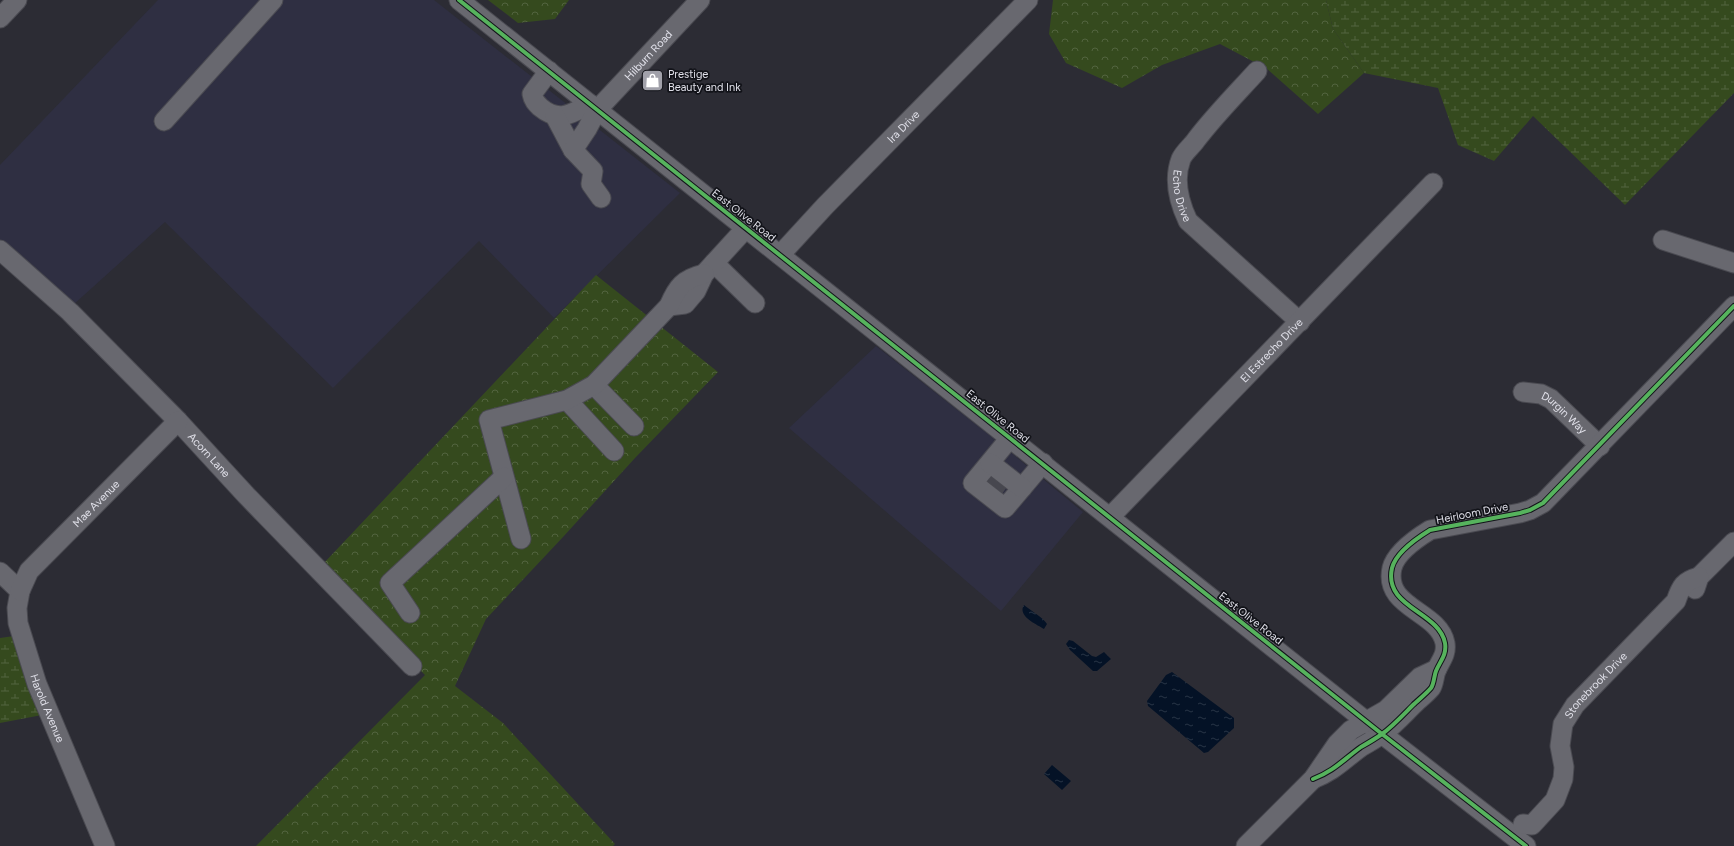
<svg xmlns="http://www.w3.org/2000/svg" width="1734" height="846" font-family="Figtree,sans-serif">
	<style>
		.built { fill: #2f2f42 }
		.forest { fill: url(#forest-crowns) }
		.wetland { fill: url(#wetland-marsh) }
		.water { fill: url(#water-ripples) }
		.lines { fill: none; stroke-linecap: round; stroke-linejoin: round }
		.minor-tunnel { stroke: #47474f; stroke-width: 19; stroke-dasharray: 19 10; stroke-linecap: butt }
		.minor-casing { stroke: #4a4a51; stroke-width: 21 }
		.minor { stroke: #68686f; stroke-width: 19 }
		.cycleway-casing { stroke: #121319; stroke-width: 6 }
		.cycleway { stroke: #56b35d; stroke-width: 4 }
		.labels { text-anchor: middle; stroke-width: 3.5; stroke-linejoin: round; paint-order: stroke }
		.street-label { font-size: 11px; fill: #e0e0e9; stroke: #121319 }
		.poi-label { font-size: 11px; fill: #e0e0e9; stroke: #121319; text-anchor: start }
	</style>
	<defs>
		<pattern id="forest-crowns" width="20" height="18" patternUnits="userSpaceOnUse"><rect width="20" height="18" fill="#354a1e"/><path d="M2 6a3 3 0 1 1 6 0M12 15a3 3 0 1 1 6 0" fill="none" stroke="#52643f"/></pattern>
		<pattern id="wetland-marsh" width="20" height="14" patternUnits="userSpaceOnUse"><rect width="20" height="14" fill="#354a1e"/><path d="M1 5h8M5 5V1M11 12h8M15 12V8" fill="none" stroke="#52643f"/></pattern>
		<pattern id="water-ripples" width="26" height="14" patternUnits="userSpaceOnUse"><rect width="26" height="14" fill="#041226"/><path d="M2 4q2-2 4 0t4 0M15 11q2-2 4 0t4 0" fill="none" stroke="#283446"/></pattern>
	</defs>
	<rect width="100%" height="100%" fill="#2c2c34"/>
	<path class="built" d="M 158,0 L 434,0 L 680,193 L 554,318 L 479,241 L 333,388 L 165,222 L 73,305 L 0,240 L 0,165 Z
		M 876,346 L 997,441 L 1083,512 L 1001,611 L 789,428 Z"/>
	<path class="forest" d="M 488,0 L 569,0 L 555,19 L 518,23 Z
		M 1053,0 L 1326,0 L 1333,29 L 1364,73 L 1318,114 L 1258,61 L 1256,63 L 1220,44 L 1162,65 L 1122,88 L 1066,63 L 1049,34 Z
		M 596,275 L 718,372 L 635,458 L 563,537 L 486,619 L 455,686 L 503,723 L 615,844 L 613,846 L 256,846 L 425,675 L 418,668 L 421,665 L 323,564 Z"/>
	<path class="wetland" d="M 1326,0 L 1734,0 L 1734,93 L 1625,205 L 1533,116 L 1494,161 L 1458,145 L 1438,88 L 1364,73 L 1333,29 Z
		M 14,636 L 42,715 L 0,723 L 0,638 Z"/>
	<path class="water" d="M 1024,605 C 1030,610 1044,618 1047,624 L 1044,629 C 1036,624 1017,616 1024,605 Z
		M 1069,640 L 1073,641 L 1092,656 L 1096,657 L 1104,652 L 1111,659 L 1097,671 L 1093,671 L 1070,650 L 1066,644 Z
		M 1172,672 L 1234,718 L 1234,728 L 1208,752 L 1204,753 L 1148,706 L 1147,701 L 1166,675 Z
		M 1052,765 L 1071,781 L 1062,790 L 1044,774 Z"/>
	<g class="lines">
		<path class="minor-tunnel" d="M 994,489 L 1000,480"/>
		<defs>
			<g id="minor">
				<path d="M 459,0 L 1382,734 L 1526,846"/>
				<path d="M 0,18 L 17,0"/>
				<path d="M 549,71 L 532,94 C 533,100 536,103 540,107 C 559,123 571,114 590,104"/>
				<path id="s1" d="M 1257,71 C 1237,93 1215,115 1196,140 C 1192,146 1184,152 1181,159 C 1173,180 1179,202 1188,221 L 1300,322"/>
				<path d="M 555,116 L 573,150"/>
				<path d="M 164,121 L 273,0"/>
				<path id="s2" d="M 601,198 L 591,184 L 593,171 L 573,150 L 587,129 L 597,110 L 700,0"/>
				<path d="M 1663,240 L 1734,263"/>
				<path id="s3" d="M 0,250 L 70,312 L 178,421 L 246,495 L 412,666"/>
				<path id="s4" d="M 780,255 L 825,206 L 1028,0"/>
				<path d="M 714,263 L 755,303"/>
				<path d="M 669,306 L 685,304 L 696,291 L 704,274 L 746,228"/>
				<path d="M 594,385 L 634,426"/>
				<path id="s5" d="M 1523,392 L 1541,394 L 1551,399 L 1600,446"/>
				<path d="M 567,400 L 614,451"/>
				<path d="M 1010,438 L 973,483 L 1005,508 L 1043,463"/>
				<path d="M 990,463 L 1022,488"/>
				<path id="s6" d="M 1110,517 L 1433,183"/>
				<path d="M 521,539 L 489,420 L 567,400 L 594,385 L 669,306 C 677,287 683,279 704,274"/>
				<path id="s7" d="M 0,572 L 20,591 L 17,608 L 18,623 L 37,684 L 105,846"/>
				<path d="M 1695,589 L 1699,577 L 1734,542"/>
				<path id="s8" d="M 20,591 L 29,571 L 178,421"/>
				<path d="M 410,613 L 390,583 L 504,477"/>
				<path d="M 1313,779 C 1334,771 1343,760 1361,747 C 1368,743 1375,739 1382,734 C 1393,726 1403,715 1413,705 C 1418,700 1426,694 1431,688 C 1434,684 1434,676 1436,671 C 1440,661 1447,655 1445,643 C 1439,611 1383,608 1392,568 C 1396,552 1417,538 1430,530 L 1520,513 L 1530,510 L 1543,503 L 1734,306"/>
				<path id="s9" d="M 1523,824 L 1532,825 L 1555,800 L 1563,779 L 1564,767 L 1560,746 L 1563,724 L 1575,705 L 1676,601 C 1681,586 1684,581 1699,577"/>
				<path d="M 1246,846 L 1313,779 L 1337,744 L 1351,730 L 1386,710 L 1420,677 L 1437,669"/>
			</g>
		</defs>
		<use href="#minor" class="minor-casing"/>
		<use href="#minor" class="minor"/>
		<defs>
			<path id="cycleway" d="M 459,0 L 1382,734 L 1526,846
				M 1313,779 C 1334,771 1343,760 1361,747 C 1368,743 1375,739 1382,734 C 1393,726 1403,715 1413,705 C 1418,700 1426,694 1431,688 C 1434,684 1434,676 1436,671 C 1440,661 1447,655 1445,643 C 1439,611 1383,608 1392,568 C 1396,552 1417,538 1430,530 L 1520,513 L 1530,510 L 1543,503 L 1734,306"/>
		</defs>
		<use href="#cycleway" class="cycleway-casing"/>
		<use href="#cycleway" class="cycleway"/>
	</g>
	<defs>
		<symbol id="shop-square" viewBox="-11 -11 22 22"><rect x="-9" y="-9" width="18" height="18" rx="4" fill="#a1a1aa" stroke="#121319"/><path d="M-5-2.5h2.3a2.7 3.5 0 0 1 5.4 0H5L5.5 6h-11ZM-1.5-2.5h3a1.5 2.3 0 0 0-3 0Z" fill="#fff"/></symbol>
	</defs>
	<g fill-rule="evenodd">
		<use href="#shop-square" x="640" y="68" width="25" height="25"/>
	</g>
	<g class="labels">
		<g class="street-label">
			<text dy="4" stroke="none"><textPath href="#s2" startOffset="181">Hilburn Road</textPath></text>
			<text dy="4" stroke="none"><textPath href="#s4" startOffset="178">Ira Drive</textPath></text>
			<text dy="4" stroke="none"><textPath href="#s1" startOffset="154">Echo Drive</textPath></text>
			<text transform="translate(744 215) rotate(38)" y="4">East Olive Road</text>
			<text dy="4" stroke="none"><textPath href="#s6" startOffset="232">El Estrecho Drive</textPath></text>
			<text dy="4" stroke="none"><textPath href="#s5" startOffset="48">Durgin Way</textPath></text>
			<text transform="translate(998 416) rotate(39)" y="4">East Olive Road</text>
			<text dy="4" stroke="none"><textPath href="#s3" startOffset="293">Acorn Lane</textPath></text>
			<text dy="4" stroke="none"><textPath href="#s8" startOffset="117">Mae Avenue</textPath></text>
			<text transform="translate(1472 513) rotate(-11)" y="4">Heirloom Drive</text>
			<text transform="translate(1251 618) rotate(38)" y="4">East Olive Road</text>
			<text dy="4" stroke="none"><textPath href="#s9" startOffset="172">Stonebrook Drive</textPath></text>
			<text dy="4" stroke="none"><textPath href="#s7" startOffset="150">Harold Avenue</textPath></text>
		</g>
		<g class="poi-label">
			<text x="668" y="78">Prestige<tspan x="668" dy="13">Beauty and Ink</tspan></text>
		</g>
	</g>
</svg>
